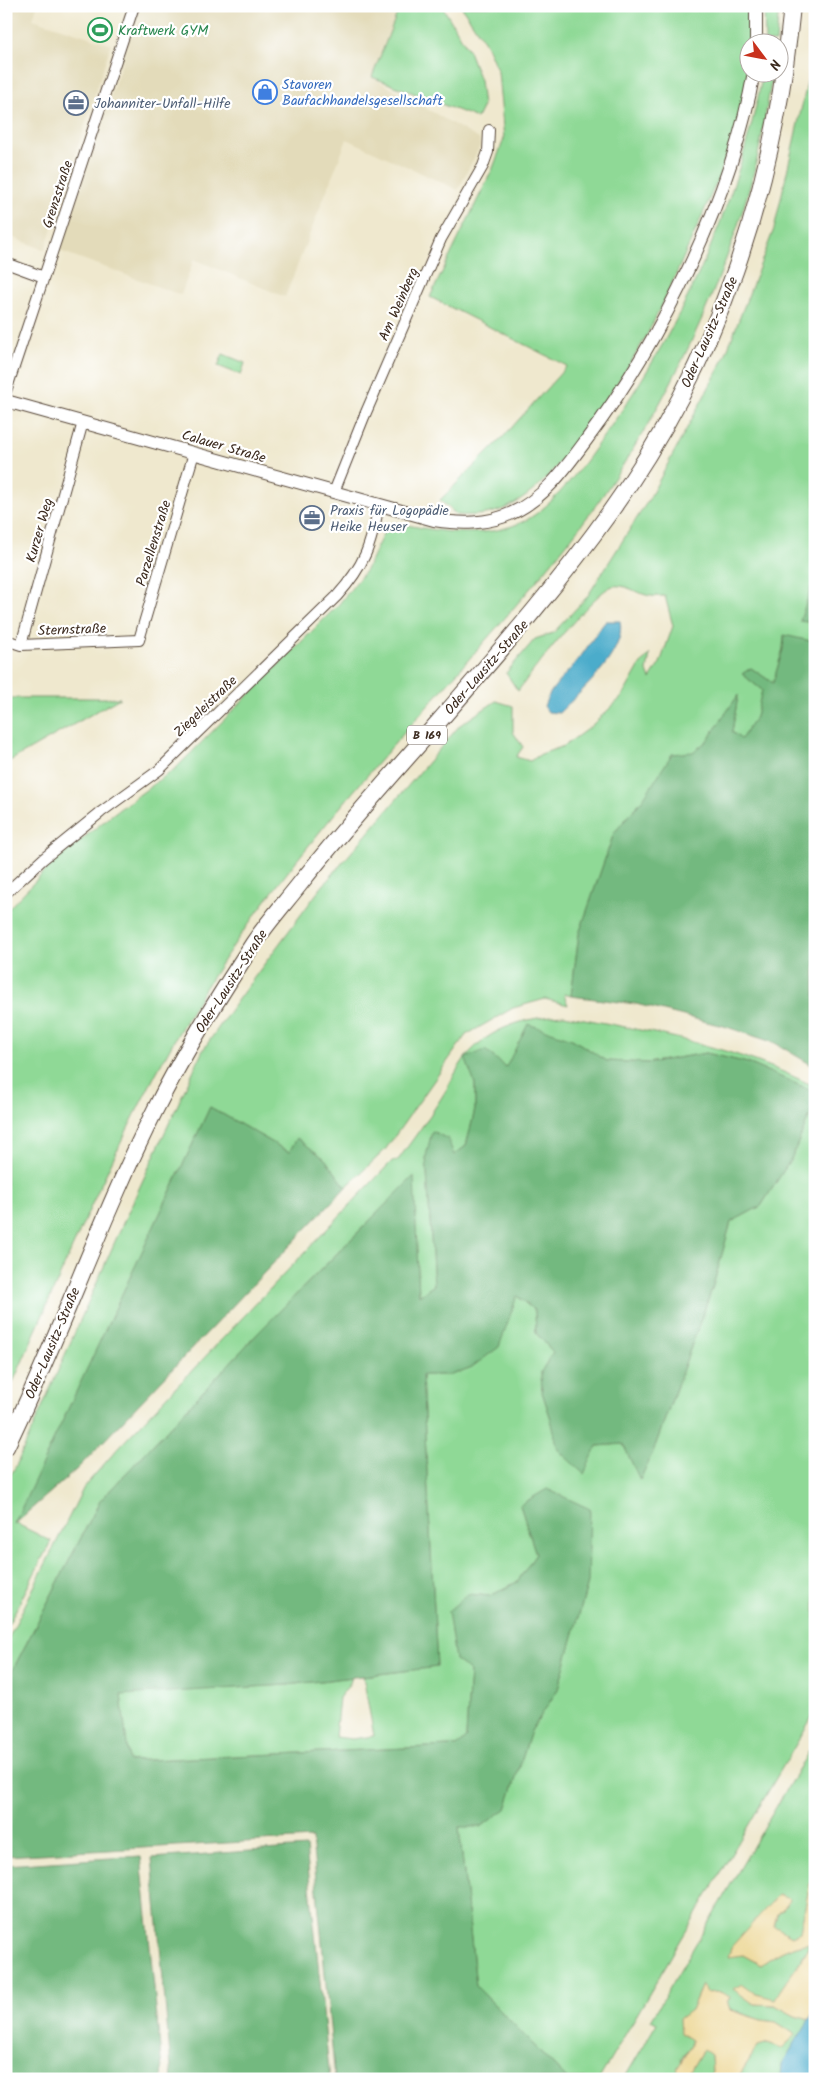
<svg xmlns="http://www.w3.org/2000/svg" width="821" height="2085" font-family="Kalam,sans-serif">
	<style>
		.built { fill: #e3dbba }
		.green { fill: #8fd996; stroke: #65825a }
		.forest { fill: #73b97f; stroke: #57724e }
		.sand { fill: #eeda9e; stroke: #94825e }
		.water { fill: #4caccb; stroke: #446b74 }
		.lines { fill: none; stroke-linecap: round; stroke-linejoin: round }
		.minor-casing { stroke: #564638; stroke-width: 12 }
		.tertiary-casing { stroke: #564638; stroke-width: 14 }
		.trunk-casing { stroke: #564638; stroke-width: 18 }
		.minor { stroke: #fff; stroke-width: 10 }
		.tertiary { stroke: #fff; stroke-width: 12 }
		.trunk { stroke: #fff; stroke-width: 16 }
		.labels { text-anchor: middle; stroke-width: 4.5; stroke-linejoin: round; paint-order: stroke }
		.shield { fill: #fff; stroke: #766a62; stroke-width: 1 }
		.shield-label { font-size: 12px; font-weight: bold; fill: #3b2a1e }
		.leisure-label { font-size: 14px; fill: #27864d; stroke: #fff; text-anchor: start }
		.shop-label { font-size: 14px; fill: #366cbe; stroke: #fff; text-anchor: start }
		.service-label { font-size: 14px; fill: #4e5e75; stroke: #fff; text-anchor: start }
		.street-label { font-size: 14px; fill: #3b2a1e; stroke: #fff }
	</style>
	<rect width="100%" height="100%" fill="#fff"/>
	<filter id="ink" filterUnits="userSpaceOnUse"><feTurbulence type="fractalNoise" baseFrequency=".02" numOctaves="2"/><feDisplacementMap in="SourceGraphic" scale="10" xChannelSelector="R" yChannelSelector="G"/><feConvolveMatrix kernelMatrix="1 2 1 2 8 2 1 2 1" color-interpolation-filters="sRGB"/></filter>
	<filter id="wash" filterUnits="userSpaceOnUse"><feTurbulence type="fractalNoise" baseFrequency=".0096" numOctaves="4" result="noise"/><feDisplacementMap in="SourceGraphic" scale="20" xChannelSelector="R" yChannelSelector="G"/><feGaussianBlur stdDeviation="1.12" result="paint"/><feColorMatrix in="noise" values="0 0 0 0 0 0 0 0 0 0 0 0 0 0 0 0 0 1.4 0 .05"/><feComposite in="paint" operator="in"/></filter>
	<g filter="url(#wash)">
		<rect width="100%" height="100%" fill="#efe8ce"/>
		<path class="built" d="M 6,6 L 37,6 L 33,19 L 111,44 L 45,250 L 6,235 Z
			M 140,6 L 400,6 L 372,77 L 479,139 L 480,146 L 458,190 L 347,139 L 285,297 L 194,259 L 181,295 L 60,251 Z"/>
		<path class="green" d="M 400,6 L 442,6 L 469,51 L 480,80 L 483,106 L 477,118 L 372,77 Z
			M 461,6 L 748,6 C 751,38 749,73 742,104 C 733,146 715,186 698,225 C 683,258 669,292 652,325 C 635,359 611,392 589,423 C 569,452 541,492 508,507 C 491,515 475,516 457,515 L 440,500 L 504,436 L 567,366 L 430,297 L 493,168 L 504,139 L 498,72 L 486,44 Z
			M 764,6 L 779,6 L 776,42 L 765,42 Z
			M 763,73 L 773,73 C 767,103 763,134 756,164 C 724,287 667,405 594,508 C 556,560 513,609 470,658 C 391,748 311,836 242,933 C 141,1075 77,1240 6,1398 L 6,911 L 53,863 L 114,813 L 176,768 L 339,604 L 366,570 L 384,532 L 397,523 C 437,531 480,540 520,523 C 547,512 575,476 592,452 C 676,341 737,210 763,73 Z
			M 808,79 L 815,80 L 815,576 L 801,621 L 815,623 L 815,642 L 784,636 L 783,649 L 773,683 L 751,668 L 742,674 L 762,690 L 756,717 L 741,740 L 732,732 L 738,696 L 707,741 L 643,799 L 614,833 L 579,934 L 571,996 L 564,994 L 568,1005 L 545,999 L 513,1008 L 466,1035 L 385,1150 L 346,1187 L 325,1159 L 297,1139 L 289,1152 L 210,1107 L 15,1523 L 51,1541 L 6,1629 L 6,1482 L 16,1466 L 124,1221 L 203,1050 L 239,998 L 320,889 L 460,725 L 496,701 L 513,706 L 513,732 L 523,747 L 516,757 L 530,761 L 541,754 L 564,746 L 590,727 L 622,697 L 640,665 L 650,654 L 647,671 L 650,679 L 660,663 L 673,626 L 665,596 C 659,596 651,597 646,595 C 635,592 625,584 613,586 C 595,590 531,673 518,691 L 506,673 L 535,639 L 553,633 L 587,597 L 649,499 L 723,361 L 774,229 Z
			M 223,354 L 245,363 L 241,375 L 218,366 Z
			M 6,698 L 120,698 L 6,763 Z
			M 564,1015 C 650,1032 737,1046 815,1087 L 815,1092 L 748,1063 L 706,1053 L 648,1063 L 607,1061 L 572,1039 L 506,1067 L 466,1057 L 475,1084 L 475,1110 L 466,1146 L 454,1155 L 426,1156 L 434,1285 L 419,1296 L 413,1177 L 260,1331 L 100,1501 L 6,1683 L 6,1643 L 84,1487 L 120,1446 L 392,1161 L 398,1160 C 412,1140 427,1121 440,1100 C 449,1087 455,1071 465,1058 C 489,1027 528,1017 564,1015 Z
			M 815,1103 L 815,1712 L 599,2079 L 567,2079 L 476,1986 L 459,1827 L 506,1809 L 531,1731 L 558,1689 L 588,1583 L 520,1505 L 536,1554 L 517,1582 L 490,1596 L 468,1594 L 453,1640 L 455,1660 L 470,1670 L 466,1737 L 457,1747 L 450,1746 L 128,1761 L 121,1694 L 287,1685 L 352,1677 L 350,1683 L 339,1698 L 335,1737 L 352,1739 L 374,1736 L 363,1676 L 437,1667 L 422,1375 L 451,1375 L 472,1367 L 516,1295 L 535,1311 L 536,1333 L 553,1352 L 541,1372 L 542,1392 L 551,1419 L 597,1446 L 623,1444 L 640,1479 L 653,1452 L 713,1286 L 731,1222 L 761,1206 L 791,1159 Z
			M 815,1741 L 815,1884 L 810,1883 L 800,1932 L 792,1936 L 774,1927 L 777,1914 L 787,1905 L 728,1956 L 743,1955 L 761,1965 C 776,1953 791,1946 810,1943 C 801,1963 786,1980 775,2000 L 756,1994 L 742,1985 L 754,2004 L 775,2005 L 795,2016 L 810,2020 L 782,2064 L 781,2079 L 737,2079 L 758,2046 L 768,2043 L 782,2048 L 796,2035 L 776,2022 L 761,2020 L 730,2009 L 727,2002 L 730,1998 L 720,1992 L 706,1993 L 702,1985 L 691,2010 L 691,2045 L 681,2059 L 686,2078 L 703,2049 L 711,2054 L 712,2072 L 708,2079 L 624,2079 L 657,2023 L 651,2020 Z"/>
		<path class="forest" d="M 815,576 L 815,623 L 800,621 Z
			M 784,635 L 815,642 L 815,1067 L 775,1043 L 727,1027 L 636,1004 L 571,996 L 579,934 L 614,833 L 643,799 L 672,754 L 693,752 L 707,741 L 738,695 L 732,732 L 741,739 L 756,717 L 762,690 L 742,674 L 751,668 L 773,683 L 783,649 Z
			M 528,1024 L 572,1039 L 607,1061 L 648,1063 L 706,1053 L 748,1063 L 815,1092 L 815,1103 L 791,1159 L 761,1206 L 731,1222 L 713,1286 L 653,1452 L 640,1480 L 623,1444 L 597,1446 L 584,1474 L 558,1450 L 551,1419 L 542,1392 L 541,1372 L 553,1352 L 536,1333 L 535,1311 L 517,1296 L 499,1347 L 472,1367 L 451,1375 L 422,1375 L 437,1667 L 287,1685 L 121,1695 L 129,1761 L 450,1746 L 457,1747 L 466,1737 L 470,1671 L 455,1660 L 448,1611 L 468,1594 L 490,1596 L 517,1582 L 536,1554 L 520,1505 L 547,1489 L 590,1509 L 588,1583 L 558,1689 L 531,1731 L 506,1809 L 480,1827 L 459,1827 L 476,1986 L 567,2079 L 335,2079 L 312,1838 L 6,1856 L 6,1683 L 100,1501 L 260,1331 L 414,1176 L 419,1296 L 434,1285 L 426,1156 L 432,1131 L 448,1139 L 454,1155 L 466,1146 L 475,1110 L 475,1084 L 465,1058 L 485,1050 L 506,1067 Z
			M 210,1107 L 289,1152 L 297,1138 L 325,1159 L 346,1187 L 77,1469 L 14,1524 Z
			M 306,1847 L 330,2079 L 172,2079 L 152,1858 Z
			M 141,1856 L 163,2079 L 6,2079 L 6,1865 Z"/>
		<path class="sand" d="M 815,39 L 815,80 L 808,79 Z
			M 810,1883 L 815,1884 L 815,2010 L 810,2020 L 795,2016 L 775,2005 L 754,2004 L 733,1989 L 742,1984 L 756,1994 L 775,1999 C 785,1980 802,1964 810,1943 C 791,1946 776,1953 761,1965 L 743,1955 L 728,1957 L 732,1946 L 778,1895 L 789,1899 L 787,1905 L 777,1914 L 774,1926 L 792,1936 L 800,1932 Z
			M 702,1985 L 706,1993 L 720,1992 L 730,1997 L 727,2002 L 730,2010 L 761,2020 L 776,2022 L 796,2035 L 782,2048 L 768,2043 L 758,2046 L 737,2079 L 708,2079 L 712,2072 L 711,2055 L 703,2049 L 686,2078 L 677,2069 L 691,2045 L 691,2040 L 680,2033 L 679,2019 L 691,2010 Z"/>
		<path class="water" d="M 606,621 L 620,621 C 627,653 580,692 559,713 L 548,712 L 544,706 C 551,685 569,673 581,656 C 590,644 596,632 606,621 Z
			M 815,2010 L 815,2079 L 781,2079 L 782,2064 Z"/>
	</g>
	<g filter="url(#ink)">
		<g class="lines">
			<defs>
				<path id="minor" d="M 6,263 L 44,277
					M 6,391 L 134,6
					M 334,492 L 364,417 L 441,239 L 483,166 L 488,152 L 489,130
					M 6,640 L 21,645 L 139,640 L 194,453
					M 21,645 L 83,422
					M 6,893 L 43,859 L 101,812 L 159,770 L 337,596 C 365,565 371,545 379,505"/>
				<path id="tertiary" d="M 756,6 L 756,42
					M 6,401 L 434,520 C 460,524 487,525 512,513 C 544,499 567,466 587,439 C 662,339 732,196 754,72"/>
				<path id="trunk" d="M 6,1447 C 60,1336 100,1219 155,1110 C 184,1052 218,998 253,944 C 267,923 284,904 299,885 C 344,828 393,774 441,719 C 499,652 558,585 610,512 C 718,362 775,188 792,6"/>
			</defs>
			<use href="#minor" class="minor-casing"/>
			<use href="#tertiary" class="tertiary-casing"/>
			<use href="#trunk" class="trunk-casing"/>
			<use href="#minor" class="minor"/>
			<use href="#tertiary" class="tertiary"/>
			<use href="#trunk" class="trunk"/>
		</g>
	</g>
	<defs>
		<symbol id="stadium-ring" viewBox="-11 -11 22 22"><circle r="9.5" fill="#fff" stroke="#2e9e5b" stroke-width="1.5"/><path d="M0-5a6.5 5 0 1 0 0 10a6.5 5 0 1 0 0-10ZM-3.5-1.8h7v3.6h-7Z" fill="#2e9e5b"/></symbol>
		<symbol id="shop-ring" viewBox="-11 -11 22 22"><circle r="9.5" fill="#fff" stroke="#3f7fe0" stroke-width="1.5"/><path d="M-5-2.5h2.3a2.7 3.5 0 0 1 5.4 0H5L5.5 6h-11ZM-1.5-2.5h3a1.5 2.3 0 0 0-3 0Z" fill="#3f7fe0"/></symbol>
		<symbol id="office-ring" viewBox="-11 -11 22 22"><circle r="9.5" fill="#fff" stroke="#5c6f8a" stroke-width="1.5"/><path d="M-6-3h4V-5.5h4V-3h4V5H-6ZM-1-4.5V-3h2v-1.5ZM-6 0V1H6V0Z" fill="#5c6f8a"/></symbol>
	</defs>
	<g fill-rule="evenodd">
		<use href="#stadium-ring" x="86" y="16" width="28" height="28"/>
		<use href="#shop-ring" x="251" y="78" width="28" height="28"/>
		<use href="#office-ring" x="62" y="89" width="28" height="28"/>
		<use href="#office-ring" x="298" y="504" width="28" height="28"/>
	</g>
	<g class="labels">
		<rect class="shield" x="407" y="725.5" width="40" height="19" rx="4"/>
		<g class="shield-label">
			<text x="427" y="739">B 169</text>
		</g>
		<g class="leisure-label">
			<text x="118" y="35">Kraftwerk GYM</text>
		</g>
		<g class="shop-label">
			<text x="282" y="89">Stavoren<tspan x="282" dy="16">Baufachhandelsgesellschaft</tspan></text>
		</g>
		<g class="service-label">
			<text x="94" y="108">Johanniter-Unfall-Hilfe</text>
			<text x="330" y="515">Praxis für Logopädie<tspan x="330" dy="16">Heike Heuser</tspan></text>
		</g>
		<g class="street-label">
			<text transform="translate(57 194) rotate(-72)" y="5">Grenzstraße</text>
			<text transform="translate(398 304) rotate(-66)" y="5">Am Weinberg</text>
			<text transform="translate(709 332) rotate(-66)" y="5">Oder-Lausitz-Straße</text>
			<text transform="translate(224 446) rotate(16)" y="5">Calauer Straße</text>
			<text transform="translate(39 530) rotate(-74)" y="5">Kurzer Weg</text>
			<text transform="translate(153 543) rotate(-73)" y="5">Parzellenstraße</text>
			<text transform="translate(72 629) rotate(-2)" y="5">Sternstraße</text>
			<text transform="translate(486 667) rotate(-49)" y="5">Oder-Lausitz-Straße</text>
			<text transform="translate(205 706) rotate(-44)" y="5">Ziegeleistraße</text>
			<text transform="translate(231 981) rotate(-57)" y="5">Oder-Lausitz-Straße</text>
			<text transform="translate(52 1343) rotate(-67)" y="5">Oder-Lausitz-Straße</text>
		</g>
	</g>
	<rect width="821" height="2085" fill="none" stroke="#fff" stroke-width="25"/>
	<g transform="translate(764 58) rotate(122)"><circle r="24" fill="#ffffff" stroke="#b1aaa5"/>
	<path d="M0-4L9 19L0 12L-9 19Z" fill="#c8321e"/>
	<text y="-8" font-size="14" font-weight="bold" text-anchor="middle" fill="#3b2a1e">N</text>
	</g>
</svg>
